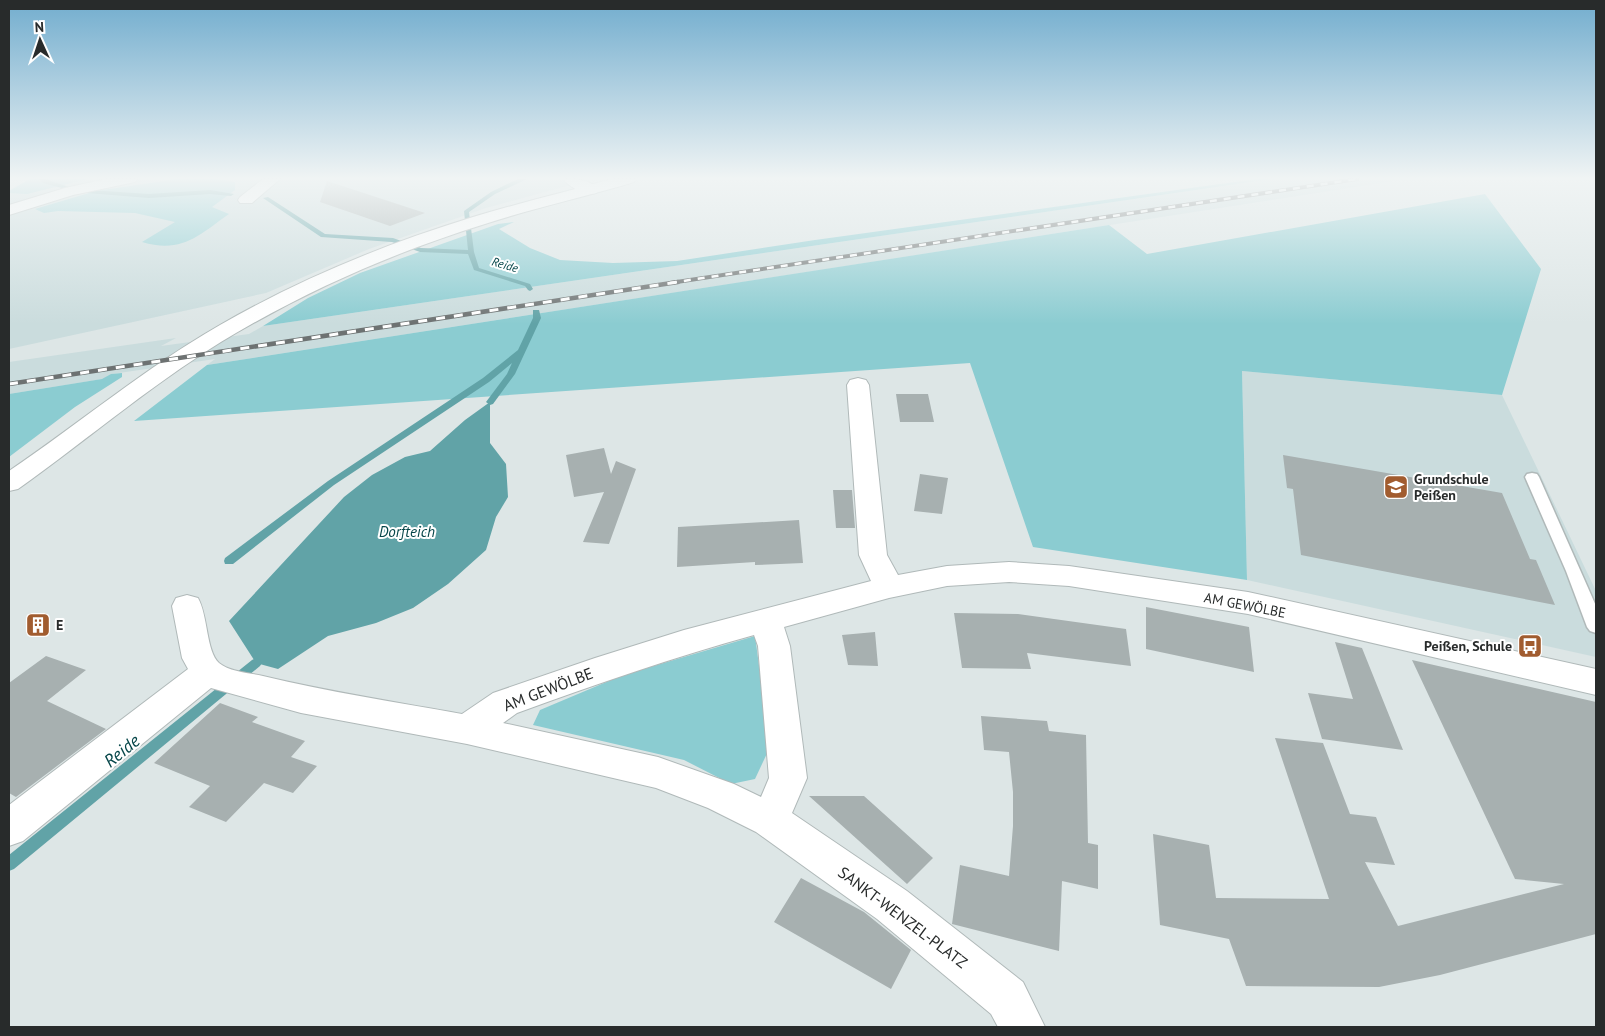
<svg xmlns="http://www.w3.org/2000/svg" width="1605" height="1036" font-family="'PT Sans',sans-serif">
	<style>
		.built { fill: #cadcdd }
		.green { fill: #8bccd1 }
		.water { fill: #61a3a7 }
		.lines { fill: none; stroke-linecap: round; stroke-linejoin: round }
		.stream { fill: #61a3a7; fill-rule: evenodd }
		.building { fill: #a7b0b0 }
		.lane-casing { stroke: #b0b9b9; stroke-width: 3 }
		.street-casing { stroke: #b0b9b9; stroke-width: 2 }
		.secondary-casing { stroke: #b0b9b9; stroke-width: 2 }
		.lane { fill: #fff; fill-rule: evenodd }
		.street { fill: #fff; fill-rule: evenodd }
		.secondary { fill: #fff; fill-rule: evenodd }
		.rail-far1-casing { stroke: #6d7272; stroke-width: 4 }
		.rail-casing { stroke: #6d7272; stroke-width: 4.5 }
		.rail-far1 { stroke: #fff; stroke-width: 2.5; stroke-dasharray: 7; stroke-linecap: butt }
		.rail { stroke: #fff; stroke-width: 3; stroke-dasharray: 9; stroke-linecap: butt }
		.labels { text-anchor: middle; stroke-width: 4; stroke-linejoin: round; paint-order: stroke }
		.far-water-label { font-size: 12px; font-style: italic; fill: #064649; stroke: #fff }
		.poi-label { font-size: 14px; font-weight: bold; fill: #282b2b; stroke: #fff; text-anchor: start }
		.street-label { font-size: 14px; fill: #282b2b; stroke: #fff }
		.water-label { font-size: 15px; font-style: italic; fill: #064649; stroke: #fff }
		.near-street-label { font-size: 16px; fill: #282b2b; stroke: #fff }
		.near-water-label { font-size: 18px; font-style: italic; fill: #064649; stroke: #fff }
	</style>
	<rect width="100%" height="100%" fill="#dde6e6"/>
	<path class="built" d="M 30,179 L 593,179 L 486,208 L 369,249 L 266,293 L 9,349 L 9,190 Z
		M 1271,179 L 1407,179 L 207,365 L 215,359 L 112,374 L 103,379 L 9,394 L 9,362 L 176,338 L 161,346 L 249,334 L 263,326 Z
		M 1242,371 L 1502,395 L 1596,591 L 1596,657 L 1247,580 Z"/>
	<path class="green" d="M 30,179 L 87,179 L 27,194 L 9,193 L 9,191 Z
		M 177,179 L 214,179 L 235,182 L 235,190 L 212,207 L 229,214 C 199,235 182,254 142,242 L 175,222 L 135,213 L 58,211 L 44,213 L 35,209 L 96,191 Z
		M 1256,179 L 1271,179 L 263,326 L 308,298 L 360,273 L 498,224 L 514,222 L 499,229 L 530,248 L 560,260 L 613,263 L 677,261 L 815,240 Z
		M 1485,194 L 1541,269 L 1502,395 L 1242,371 L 1247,580 L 1033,547 L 970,363 L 134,421 L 207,365 L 1109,225 L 1147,254 Z
		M 122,373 L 122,377 L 75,407 L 9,457 L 9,394 L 102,379 L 111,374 Z
		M 755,636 L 770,747 L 755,779 L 731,784 L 684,760 L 533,725 L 540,710 L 623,675 Z"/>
	<path class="water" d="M 490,402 L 490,443 L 506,464 L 508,497 L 496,517 L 486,550 L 448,584 L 413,608 L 376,623 L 328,636 L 278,669 L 256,663 L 229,621 L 344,497 L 372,475 L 405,457 L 430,451 L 465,420 Z"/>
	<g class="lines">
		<path class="stream" d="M 39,179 L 45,179 L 69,187 L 66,189 L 43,183 Z
			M 518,179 L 527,179 L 495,194 L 469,212 L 474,252 L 479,268 L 530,284 L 533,289 L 530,291 L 528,290 L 525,286 L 474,270 L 468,254 L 420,252 L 392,242 L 321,237 L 263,198 L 268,197 L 325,234 L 393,238 L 421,248 L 468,250 L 464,211 L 491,192 Z
			M 89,190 L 149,194 L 210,190 L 234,194 L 231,196 L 210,194 L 149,198 L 87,193 L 87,191 Z
			M 533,310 L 539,310 L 541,318 L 515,374 L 493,404 L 490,405 L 486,402 L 507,374 L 512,363 L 489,382 L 334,485 L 233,564 L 225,564 L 224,561 L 225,558 L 328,481 L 483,378 L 518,350 L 533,318 Z
			M 256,658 L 260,660 L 262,663 L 260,666 L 14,869 L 9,871 L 9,855 L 252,660 Z"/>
	</g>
	<path class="building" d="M 327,181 L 425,213 L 390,226 L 320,202 Z
		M 896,394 L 928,394 L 934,422 L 900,422 Z
		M 604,448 L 611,474 L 616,461 L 636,469 L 609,544 L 583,542 L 604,492 L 574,497 L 566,455 Z
		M 1283,455 L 1502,493 L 1530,559 L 1536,560 L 1555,605 L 1301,555 L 1293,489 L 1287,488 Z
		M 920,474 L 948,478 L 942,514 L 914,511 Z
		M 833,490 L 852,490 L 855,528 L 836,528 Z
		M 799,520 L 803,563 L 755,565 L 755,562 L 677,567 L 678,527 Z
		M 1146,607 L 1249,627 L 1254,672 L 1146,649 Z
		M 954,613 L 1018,614 L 1126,629 L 1131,666 L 1027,653 L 1031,669 L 962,668 Z
		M 875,632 L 878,666 L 848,665 L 842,635 Z
		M 1335,642 L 1362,648 L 1403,750 L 1322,739 L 1308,693 L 1353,699 Z
		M 46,656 L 86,670 L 47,701 L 106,729 L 16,797 L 9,793 L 9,683 Z
		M 1412,660 L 1596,702 L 1596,934 L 1440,975 L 1379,987 L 1246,986 L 1229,939 L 1160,925 L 1153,834 L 1209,845 L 1216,898 L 1329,899 L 1275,738 L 1323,743 L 1350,814 L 1376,817 L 1395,865 L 1365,862 L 1398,926 L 1564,884 L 1515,879 Z
		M 220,703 L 258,717 L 252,722 L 305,741 L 291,757 L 317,766 L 293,793 L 264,783 L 226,822 L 189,807 L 210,786 L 154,763 Z
		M 981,716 L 1047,721 L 1049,731 L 1086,735 L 1088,843 L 1098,845 L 1098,889 L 1062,881 L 1059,951 L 952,924 L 960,865 L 1009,876 L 1013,826 L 1013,792 L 1009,752 L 984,750 Z
		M 809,796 L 864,796 L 933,858 L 907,884 Z
		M 801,878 L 864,912 L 911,950 L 891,989 L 774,922 Z"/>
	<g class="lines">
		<defs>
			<path id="lane" d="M 1532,473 L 1537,474 L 1539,477 L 1596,606 L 1596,633 L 1590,631 L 1587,627 L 1566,571 L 1525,477 L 1527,474 Z"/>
			<path id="street" d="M 106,179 L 137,179 L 135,182 L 73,195 L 9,215 L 9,205 L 65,188 Z
				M 263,179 L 280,179 L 252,203 L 240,203 L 238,200 L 240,197 Z
				M 563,179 C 576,179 590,179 599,190 L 596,193 C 586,196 569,187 563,179 Z
				M 858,378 L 866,380 L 869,385 L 887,555 L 898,575 L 947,566 L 1009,562 L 1069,566 L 1248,592 L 1596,669 L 1596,695 L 1248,614 L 1069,586 L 1009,582 L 947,586 L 889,598 L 784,627 L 790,646 L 807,778 L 792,813 L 907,891 L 1023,982 L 1045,1027 L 998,1027 L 991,1014 L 877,919 L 756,832 L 708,808 L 656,788 L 467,744 L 301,713 L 211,688 L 23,841 L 9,846 L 9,805 L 188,669 L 182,658 L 172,606 L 176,598 L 187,595 L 198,598 C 208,615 206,651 219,663 C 230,672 250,673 263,676 C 329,692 396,702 462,714 L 493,693 L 595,658 L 684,630 L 871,581 L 859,555 L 847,385 L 850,380 ZM 754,635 L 758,646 L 769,778 L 761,797 L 734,784 L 658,757 L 503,723 L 517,713 C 596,684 674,657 754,635 Z"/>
			<path id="secondary" d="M 612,179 L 636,179 L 634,182 C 585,197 534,208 485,224 C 398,251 315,287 236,333 C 159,378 91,437 18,489 L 9,491 L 9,471 C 80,423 145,368 220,325 C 300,279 385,244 473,217 C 519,203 566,192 612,179 Z"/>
		</defs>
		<use href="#lane" class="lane-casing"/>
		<use href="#street" class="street-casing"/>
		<use href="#secondary" class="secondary-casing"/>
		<use href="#lane" class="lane"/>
		<use href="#street" class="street"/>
		<use href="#secondary" class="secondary"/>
		<defs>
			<path id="rail-far1" d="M 670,283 L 1357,179"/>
			<path id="rail" d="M 9,384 L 678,282"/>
		</defs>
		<use href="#rail-far1" class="rail-far1-casing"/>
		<use href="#rail" class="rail-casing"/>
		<use href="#rail-far1" class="rail-far1"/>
		<use href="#rail" class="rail"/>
	</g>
	<linearGradient id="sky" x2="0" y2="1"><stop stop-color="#72adce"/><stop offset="0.55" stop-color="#f0f4f4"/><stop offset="1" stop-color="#f0f4f4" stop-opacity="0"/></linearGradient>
	<rect width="1605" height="324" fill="url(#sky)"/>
	<defs>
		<symbol id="school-square" viewBox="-11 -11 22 22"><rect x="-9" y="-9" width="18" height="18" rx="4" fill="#a15c2f" stroke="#fff"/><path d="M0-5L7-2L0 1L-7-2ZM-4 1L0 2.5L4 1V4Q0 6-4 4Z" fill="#fff"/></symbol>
		<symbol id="building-square" viewBox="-11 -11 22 22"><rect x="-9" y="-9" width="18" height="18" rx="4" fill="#a15c2f" stroke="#fff"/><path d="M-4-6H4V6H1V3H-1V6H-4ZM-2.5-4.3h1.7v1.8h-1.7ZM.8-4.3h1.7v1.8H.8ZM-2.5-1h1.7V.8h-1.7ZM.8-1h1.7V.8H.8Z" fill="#fff"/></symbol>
		<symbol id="bus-square" viewBox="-11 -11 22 22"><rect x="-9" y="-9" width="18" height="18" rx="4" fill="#a15c2f" stroke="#fff"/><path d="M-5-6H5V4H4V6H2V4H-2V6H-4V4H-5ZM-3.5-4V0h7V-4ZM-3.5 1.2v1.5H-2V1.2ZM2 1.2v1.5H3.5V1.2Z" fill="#fff"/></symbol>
	</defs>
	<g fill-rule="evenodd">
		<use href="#school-square" x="1382" y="473" width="28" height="28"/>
		<use href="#building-square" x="24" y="611" width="28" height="28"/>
		<use href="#bus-square" x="1516" y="632" width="28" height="28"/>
	</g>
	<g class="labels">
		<g class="far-water-label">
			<text transform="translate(505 265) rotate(17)" y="4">Reide</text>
		</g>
		<g class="poi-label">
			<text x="1414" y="484">Grundschule<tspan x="1414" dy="16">Peißen</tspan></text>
			<text x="56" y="630">E</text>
			<text x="1512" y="651" text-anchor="end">Peißen, Schule</text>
		</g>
		<g class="street-label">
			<text transform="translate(1245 605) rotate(11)" y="5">AM GEWÖLBE</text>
		</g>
		<g class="water-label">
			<text x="407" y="537">Dorfteich</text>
		</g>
		<g class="near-street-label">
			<text transform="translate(548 689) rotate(-21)" y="6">AM GEWÖLBE</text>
			<text transform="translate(903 917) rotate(37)" y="6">SANKT-WENZEL-PLATZ</text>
		</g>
		<g class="near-water-label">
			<text transform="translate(122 751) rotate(-39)" y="6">Reide</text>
		</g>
	</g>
	<rect width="1605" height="1036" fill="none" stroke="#282b2b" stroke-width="20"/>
	<g transform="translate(40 40) rotate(357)" stroke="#ffffff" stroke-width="4" paint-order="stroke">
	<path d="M0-4L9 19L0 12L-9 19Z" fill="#282b2b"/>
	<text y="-8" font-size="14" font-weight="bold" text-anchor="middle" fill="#282b2b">N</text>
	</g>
</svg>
